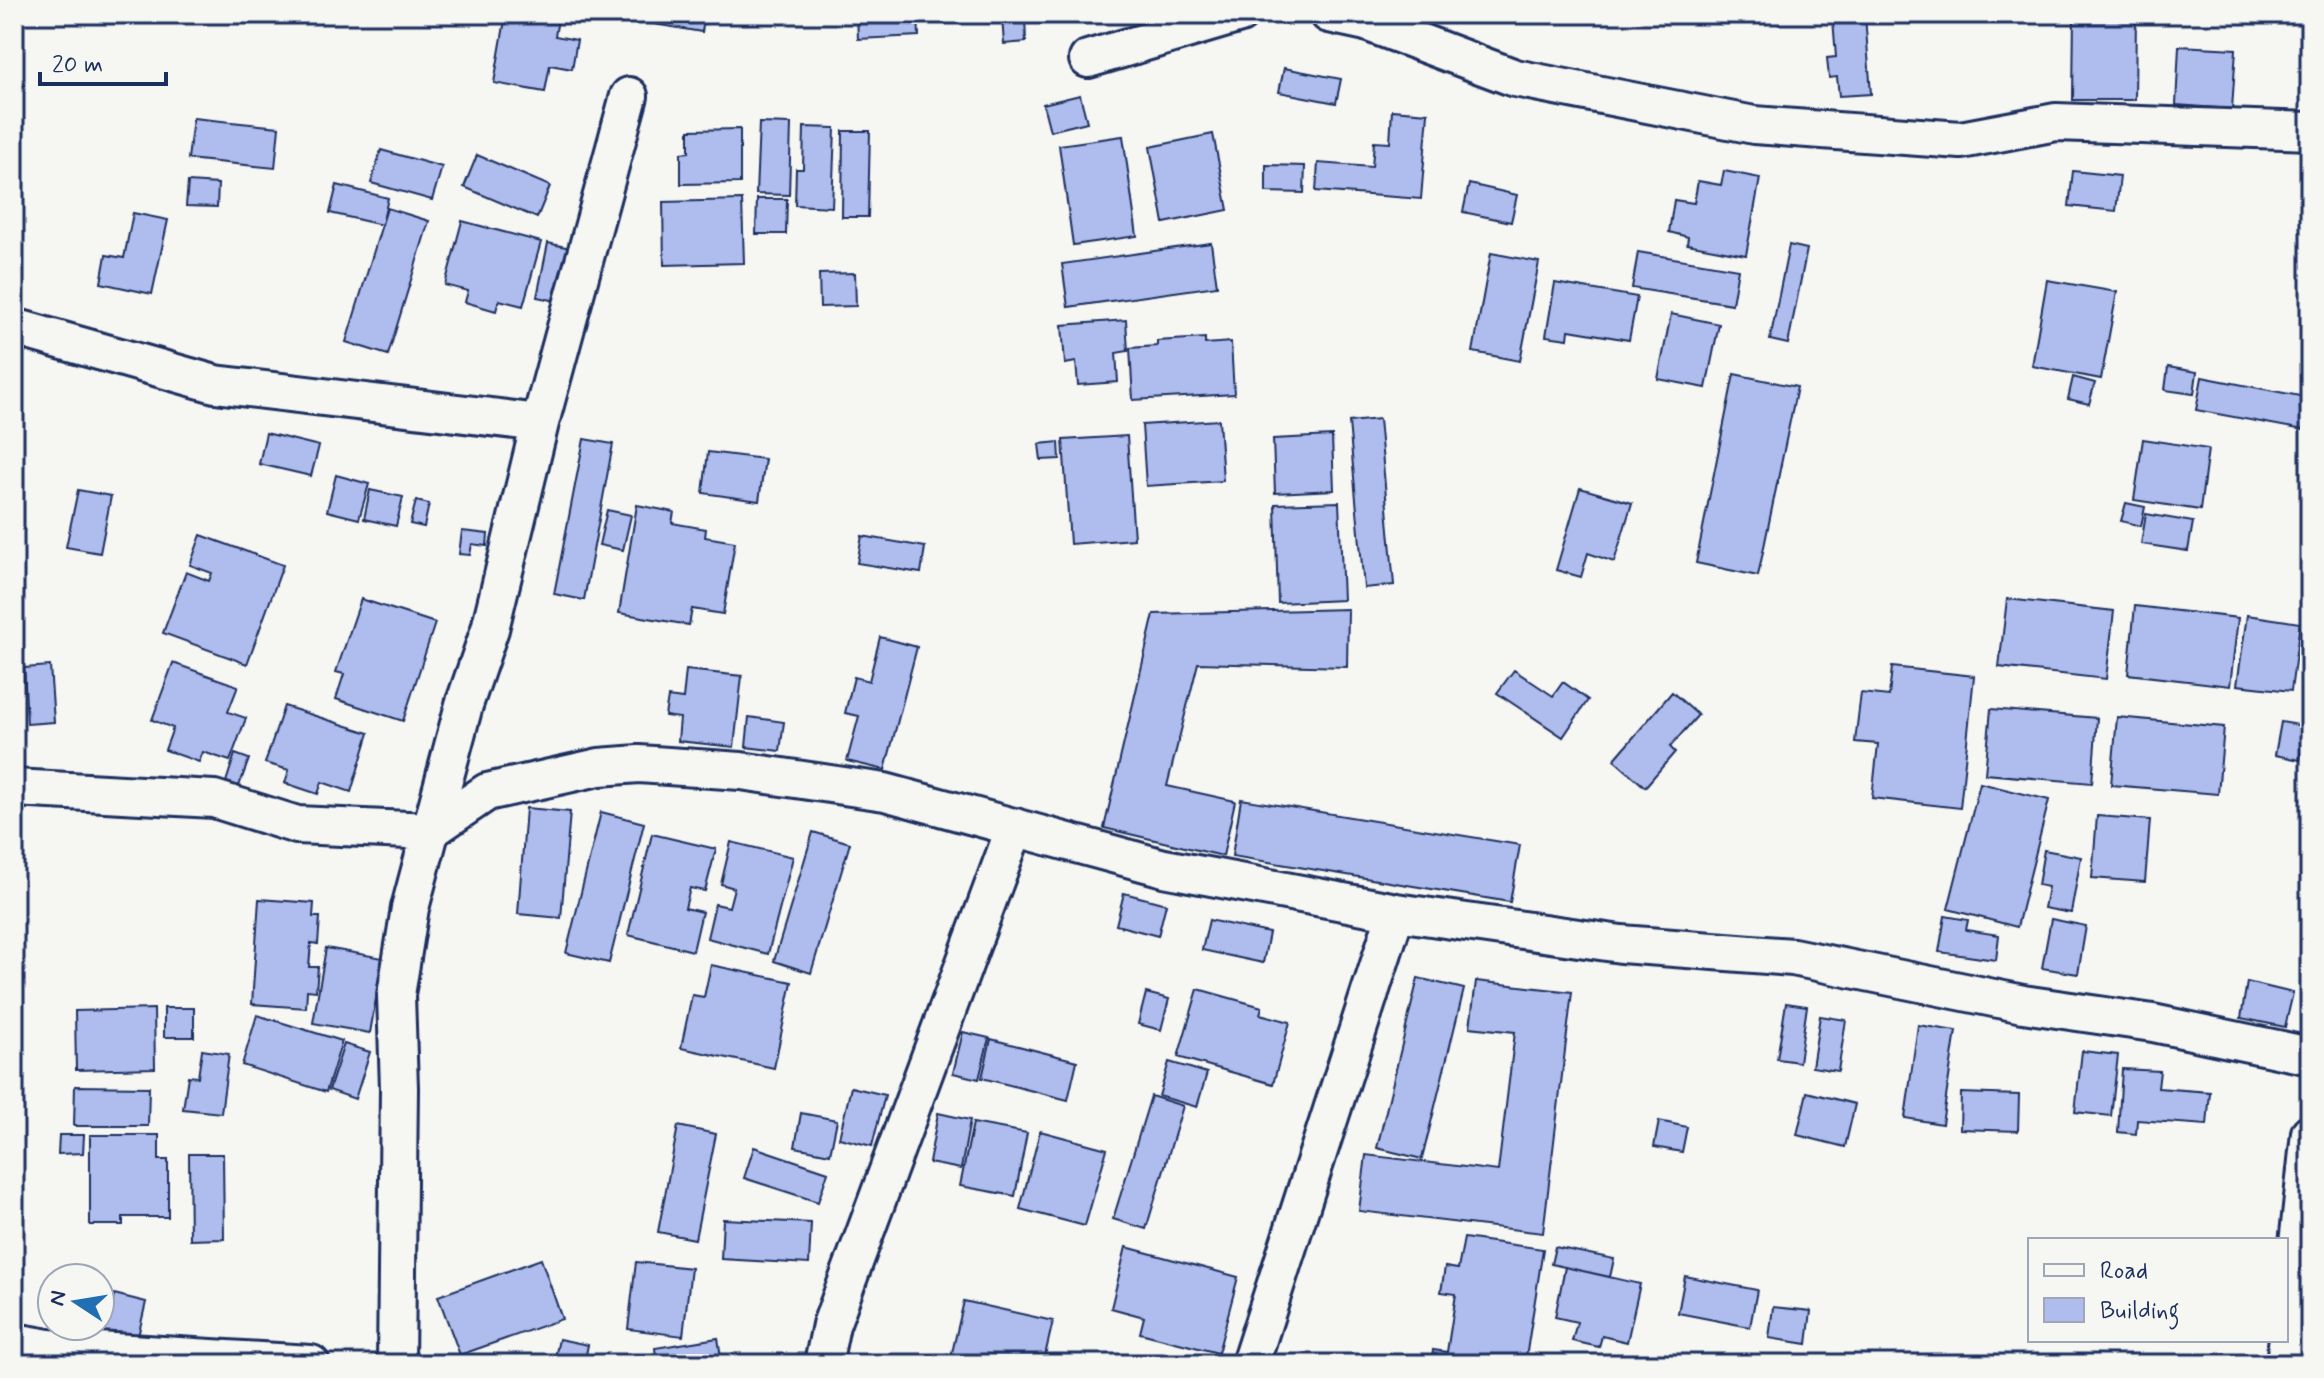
<svg xmlns="http://www.w3.org/2000/svg" width="2324" height="1378" font-family="Mynerve,sans-serif">
	<style>
		.building { fill: #afbdee; stroke: #1b2f5e; stroke-width: 2 }
		.lines { fill: none; stroke-linecap: round; stroke-linejoin: round }
		.street-casing { stroke: #1b2f5e; stroke-width: 42 }
		.street { stroke: #f6f6f2; stroke-width: 36 }
	</style>
	<rect width="100%" height="100%" fill="#f6f6f2"/>
	<filter id="ink" filterUnits="userSpaceOnUse"><feTurbulence type="fractalNoise" baseFrequency=".0125" numOctaves="2"/><feDisplacementMap in="SourceGraphic" scale="16" xChannelSelector="R" yChannelSelector="G"/><feConvolveMatrix kernelMatrix="1 2 1 2 8 2 1 2 1" color-interpolation-filters="sRGB"/></filter>
	<g filter="url(#ink)">
		<path class="building" d="M 506,14 L 559,14 L 555,36 L 577,40 L 572,69 L 550,65 L 545,92 L 494,83 Z
			M 650,14 L 705,14 L 702,32 L 648,23 Z
			M 857,14 L 918,14 L 919,36 L 858,39 Z
			M 2074,14 L 2136,14 L 2135,100 L 2073,100 Z
			M 1025,16 L 1026,42 L 1004,44 L 1002,17 Z
			M 1865,16 L 1871,94 L 1839,96 L 1837,77 L 1829,78 L 1827,58 L 1836,57 L 1833,19 Z
			M 2179,46 L 2236,49 L 2232,109 L 2176,105 Z
			M 1284,68 L 1341,79 L 1336,103 L 1279,92 Z
			M 1080,95 L 1087,122 L 1050,131 L 1043,104 Z
			M 1392,110 L 1428,113 L 1421,199 L 1316,191 L 1318,163 L 1372,167 L 1374,142 L 1390,143 Z
			M 193,118 L 279,127 L 275,168 L 188,159 Z
			M 759,123 L 791,124 L 789,195 L 756,194 Z
			M 804,127 L 835,128 L 832,207 L 795,205 L 796,169 L 803,169 Z
			M 740,129 L 740,183 L 681,184 L 681,153 L 689,152 L 689,130 Z
			M 843,131 L 870,131 L 868,217 L 842,217 Z
			M 1213,134 L 1228,210 L 1164,223 L 1150,147 Z
			M 1123,136 L 1137,236 L 1073,245 L 1059,145 Z
			M 381,150 L 442,167 L 432,200 L 371,183 Z
			M 477,155 L 550,186 L 537,218 L 464,187 Z
			M 1266,165 L 1305,166 L 1304,193 L 1266,192 Z
			M 1724,171 L 1760,178 L 1746,255 L 1687,244 L 1688,237 L 1669,232 L 1674,200 L 1694,203 L 1698,181 L 1721,185 Z
			M 2073,171 L 2120,176 L 2116,211 L 2069,206 Z
			M 188,182 L 218,184 L 217,207 L 186,206 Z
			M 1469,184 L 1517,195 L 1511,222 L 1463,212 Z
			M 337,185 L 388,198 L 382,225 L 330,213 Z
			M 757,199 L 787,199 L 786,234 L 756,234 Z
			M 742,200 L 744,263 L 664,265 L 663,202 Z
			M 387,208 L 429,221 L 388,355 L 346,342 Z
			M 133,213 L 168,220 L 152,294 L 101,283 L 106,255 L 124,258 Z
			M 462,221 L 541,242 L 523,306 L 499,300 L 496,311 L 465,302 L 468,291 L 445,285 Z
			M 548,243 L 579,250 L 567,303 L 537,297 Z
			M 1211,243 L 1217,286 L 1068,307 L 1062,264 Z
			M 1789,245 L 1807,249 L 1788,344 L 1770,340 Z
			M 1638,252 L 1738,269 L 1732,304 L 1632,288 Z
			M 1491,253 L 1539,262 L 1520,361 L 1473,352 Z
			M 855,273 L 856,306 L 820,307 L 819,274 Z
			M 2047,280 L 2117,292 L 2101,379 L 2032,366 Z
			M 1555,283 L 1637,297 L 1629,340 L 1569,330 L 1568,339 L 1546,336 Z
			M 1671,314 L 1719,324 L 1706,388 L 1658,379 Z
			M 1126,320 L 1128,351 L 1116,353 L 1118,382 L 1078,385 L 1076,362 L 1065,364 L 1062,325 Z
			M 1205,338 L 1205,344 L 1231,342 L 1234,394 L 1133,400 L 1130,348 L 1157,346 L 1157,341 Z
			M 2168,367 L 2197,372 L 2194,394 L 2165,390 Z
			M 1734,374 L 1797,387 L 1758,576 L 1696,563 Z
			M 2073,377 L 2095,383 L 2089,404 L 2068,399 Z
			M 2202,377 L 2310,398 L 2304,430 L 2196,410 Z
			M 1379,419 L 1394,585 L 1364,588 L 1349,422 Z
			M 1219,420 L 1223,481 L 1146,486 L 1142,425 Z
			M 266,433 L 319,446 L 311,476 L 259,464 Z
			M 1127,436 L 1134,539 L 1070,544 L 1063,440 Z
			M 1332,436 L 1334,490 L 1275,493 L 1273,439 Z
			M 584,439 L 613,444 L 584,600 L 554,594 Z
			M 2143,439 L 2208,449 L 2200,510 L 2134,500 Z
			M 1059,442 L 1060,459 L 1041,460 L 1039,444 Z
			M 708,452 L 765,459 L 759,501 L 703,493 Z
			M 336,475 L 369,484 L 359,519 L 327,511 Z
			M 1580,488 L 1632,503 L 1614,562 L 1588,553 L 1581,577 L 1556,570 Z
			M 78,490 L 111,496 L 100,553 L 66,547 Z
			M 370,490 L 403,497 L 396,526 L 364,519 Z
			M 416,501 L 429,504 L 424,527 L 410,524 Z
			M 1339,502 L 1343,600 L 1278,603 L 1275,504 Z
			M 2126,503 L 2145,507 L 2141,526 L 2121,521 Z
			M 637,505 L 674,512 L 672,523 L 706,529 L 705,537 L 735,542 L 723,614 L 692,609 L 689,625 L 619,613 Z
			M 607,510 L 631,515 L 623,550 L 599,545 Z
			M 2146,514 L 2193,522 L 2188,551 L 2141,544 Z
			M 462,531 L 488,534 L 487,546 L 472,544 L 470,555 L 459,554 Z
			M 201,535 L 283,565 L 247,664 L 163,633 L 186,572 L 209,581 L 212,573 L 190,565 Z
			M 862,536 L 925,547 L 921,573 L 857,563 Z
			M 361,599 L 435,623 L 403,721 L 336,699 L 344,674 L 336,672 Z
			M 2007,599 L 2114,611 L 2106,679 L 1999,667 Z
			M 2135,606 L 2238,618 L 2230,686 L 2128,674 Z
			M 1348,609 L 1347,667 L 1198,663 L 1167,786 L 1235,801 L 1223,856 L 1104,828 L 1154,614 Z
			M 2247,615 L 2300,623 L 2291,691 L 2237,685 Z
			M 880,637 L 917,647 L 885,770 L 847,761 L 859,716 L 845,713 L 854,677 L 869,681 Z
			M 173,663 L 238,686 L 228,712 L 246,718 L 230,761 L 203,752 L 199,762 L 165,750 L 173,728 L 152,720 Z
			M 50,666 L 54,722 L 27,724 L 24,668 Z
			M 1892,667 L 1974,676 L 1960,808 L 1872,798 L 1878,744 L 1855,742 L 1861,693 L 1889,696 Z
			M 686,670 L 742,676 L 734,747 L 678,741 L 680,718 L 665,716 L 668,697 L 683,699 Z
			M 1514,670 L 1553,696 L 1563,682 L 1588,700 L 1563,737 L 1497,693 Z
			M 1672,692 L 1698,715 L 1670,747 L 1675,752 L 1645,787 L 1614,760 Z
			M 284,706 L 369,733 L 351,792 L 322,782 L 318,794 L 285,783 L 289,770 L 265,763 Z
			M 1991,709 L 2097,718 L 2092,783 L 1985,774 Z
			M 749,717 L 784,722 L 780,751 L 746,747 Z
			M 2117,717 L 2224,727 L 2218,794 L 2111,785 Z
			M 2281,722 L 2305,726 L 2300,760 L 2275,755 Z
			M 235,754 L 249,759 L 239,786 L 226,782 Z
			M 1980,783 L 2049,800 L 2017,927 L 1948,909 Z
			M 1241,799 L 1520,845 L 1510,902 L 1232,856 Z
			M 526,808 L 570,812 L 561,918 L 518,914 Z
			M 601,812 L 644,823 L 609,963 L 566,953 Z
			M 2097,816 L 2150,820 L 2145,882 L 2092,878 Z
			M 813,832 L 850,843 L 811,973 L 774,961 Z
			M 652,834 L 716,849 L 705,891 L 690,888 L 685,908 L 702,912 L 693,951 L 628,935 Z
			M 731,842 L 793,857 L 768,954 L 707,938 L 715,904 L 729,907 L 734,888 L 721,884 Z
			M 2044,850 L 2081,857 L 2071,913 L 2044,908 L 2048,887 L 2038,885 Z
			M 1124,893 L 1166,904 L 1158,936 L 1116,925 Z
			M 259,899 L 314,903 L 313,917 L 320,917 L 318,944 L 311,943 L 309,967 L 318,967 L 316,991 L 307,990 L 306,1008 L 252,1004 Z
			M 1945,916 L 1968,920 L 1966,930 L 1999,935 L 1996,960 L 1939,952 Z
			M 2051,919 L 2086,926 L 2078,974 L 2042,968 Z
			M 1209,920 L 1269,933 L 1263,963 L 1202,950 Z
			M 326,948 L 383,958 L 370,1033 L 313,1023 Z
			M 711,965 L 792,982 L 774,1068 L 681,1048 L 692,995 L 704,997 Z
			M 1418,978 L 1464,989 L 1422,1159 L 1377,1148 Z
			M 1476,981 L 1572,992 L 1543,1233 L 1359,1211 L 1366,1155 L 1498,1171 L 1515,1032 L 1470,1027 Z
			M 2247,982 L 2293,993 L 2285,1027 L 2241,1018 Z
			M 1198,989 L 1262,1007 L 1260,1014 L 1290,1022 L 1273,1084 L 1178,1057 Z
			M 1146,993 L 1169,999 L 1161,1030 L 1138,1024 Z
			M 1786,1003 L 1807,1006 L 1799,1062 L 1777,1059 Z
			M 164,1008 L 194,1008 L 194,1037 L 164,1037 Z
			M 154,1009 L 155,1068 L 76,1070 L 75,1011 Z
			M 257,1015 L 342,1041 L 326,1092 L 242,1065 Z
			M 1820,1016 L 1846,1020 L 1838,1071 L 1812,1067 Z
			M 1918,1025 L 1956,1031 L 1942,1124 L 1905,1118 Z
			M 963,1032 L 989,1038 L 979,1079 L 953,1073 Z
			M 991,1039 L 1077,1061 L 1068,1100 L 982,1078 Z
			M 344,1044 L 370,1052 L 355,1099 L 329,1090 Z
			M 202,1050 L 229,1054 L 221,1113 L 183,1109 L 188,1076 L 198,1077 Z
			M 2082,1051 L 2118,1055 L 2111,1116 L 2075,1112 Z
			M 1169,1062 L 1207,1073 L 1197,1107 L 1159,1096 Z
			M 2122,1069 L 2160,1071 L 2158,1088 L 2210,1092 L 2207,1125 L 2137,1120 L 2136,1134 L 2118,1132 Z
			M 75,1086 L 149,1087 L 148,1126 L 74,1126 Z
			M 851,1087 L 885,1095 L 872,1146 L 839,1138 Z
			M 1807,1092 L 1855,1104 L 1845,1147 L 1797,1135 Z
			M 1961,1093 L 2019,1095 L 2018,1131 L 1960,1129 Z
			M 1151,1096 L 1183,1106 L 1146,1229 L 1113,1219 Z
			M 801,1113 L 837,1120 L 830,1154 L 795,1147 Z
			M 938,1113 L 970,1120 L 961,1169 L 929,1163 Z
			M 1659,1121 L 1687,1127 L 1682,1152 L 1654,1147 Z
			M 973,1123 L 1027,1133 L 1015,1196 L 960,1186 Z
			M 678,1126 L 716,1134 L 695,1239 L 658,1232 Z
			M 1040,1131 L 1107,1149 L 1085,1226 L 1020,1209 Z
			M 59,1135 L 84,1135 L 83,1153 L 58,1154 Z
			M 90,1135 L 159,1135 L 159,1160 L 168,1160 L 168,1217 L 123,1217 L 123,1225 L 90,1225 Z
			M 754,1147 L 828,1172 L 818,1202 L 744,1178 Z
			M 189,1154 L 223,1154 L 224,1239 L 190,1240 Z
			M 723,1219 L 811,1223 L 809,1264 L 721,1259 Z
			M 1464,1238 L 1543,1249 L 1525,1364 L 1431,1364 L 1433,1350 L 1447,1352 L 1456,1294 L 1441,1292 L 1445,1267 L 1458,1269 Z
			M 1126,1247 L 1238,1277 L 1218,1353 L 1140,1333 L 1144,1317 L 1111,1308 Z
			M 1555,1247 L 1614,1259 L 1610,1277 L 1551,1264 Z
			M 541,1259 L 562,1319 L 460,1355 L 438,1296 Z
			M 636,1262 L 691,1268 L 683,1336 L 628,1329 Z
			M 1565,1267 L 1640,1284 L 1627,1342 L 1602,1336 L 1599,1347 L 1572,1341 L 1577,1322 L 1555,1317 Z
			M 1685,1276 L 1757,1290 L 1750,1327 L 1678,1313 Z
			M 114,1294 L 146,1302 L 137,1341 L 95,1331 L 100,1326 L 101,1304 L 112,1306 Z
			M 964,1301 L 1053,1321 L 1043,1364 L 983,1364 L 951,1357 Z
			M 1773,1307 L 1811,1311 L 1807,1344 L 1769,1338 Z
			M 718,1338 L 722,1364 L 657,1364 L 655,1348 Z
			M 559,1339 L 588,1345 L 584,1364 L 554,1362 Z"/>
		<g class="lines">
			<defs>
				<path id="street" d="M 1329,14 L 1366,22 L 1515,78 L 1754,125 L 1961,140 L 2056,122 L 2310,131
					M 1088,59 L 1240,14
					M 14,327 L 215,384 L 540,423
					M 14,788 L 214,799 L 297,825 L 430,831 L 487,792 L 599,767 L 639,764 L 741,771 L 885,792 L 1164,868 L 1396,912 L 1621,944 L 1793,957 L 2023,1004 L 2153,1023 L 2310,1056
					M 14,1342 L 49,1348 L 311,1364
					M 396,1364 L 399,1088 L 396,995 L 410,908 L 464,705 L 490,629 L 540,423 L 629,96
					M 823,1364 L 831,1325 L 1015,827
					M 1250,1364 L 1396,912
					M 2285,1364 L 2310,1133"/>
			</defs>
			<use href="#street" class="street-casing"/>
			<use href="#street" class="street"/>
		</g>
	</g>
	<rect width="2324" height="1378" fill="none" stroke="#f6f6f2" stroke-width="48"/>
	<rect x="24" y="24" width="2276" height="1330" fill="none" stroke="#1b2f5e" stroke-width="3" filter="url(#ink)"/>
	<rect x="2028" y="1238" width="260" height="104" fill="#f6f6f2" stroke="#9ea6b7" stroke-width="2"/>
	<rect x="2044" y="1264" width="40" height="12" fill="#f6f6f2" stroke="#9ea6b7" stroke-width="2"/>
	<text x="2100" y="1278" font-size="24" fill="#1b2f5e">Road</text>
	<rect x="2044" y="1298" width="40" height="24" fill="#afbdee" stroke="#9ea6b7" stroke-width="2"/>
	<text x="2100" y="1318" font-size="24" fill="#1b2f5e">Building</text>
	<g transform="translate(76 1302) rotate(282)"><circle r="38" fill="#f6f6f2" stroke="#9ea6b7" stroke-width="2"/>
	<path d="M0-6L14 30L0 20L-14 30Z" fill="#1f6fb2"/>
	<text y="-12" font-size="22" font-weight="bold" text-anchor="middle" fill="#1b2f5e">N</text>
	</g>
	<path d="M40 72v12h126v-12" fill="none" stroke="#1b2f5e" stroke-width="4"/>
	<text x="52" y="72" font-size="24" fill="#1b2f5e" stroke="#f6f6f2" stroke-width="6" paint-order="stroke">20 m</text>
</svg>
